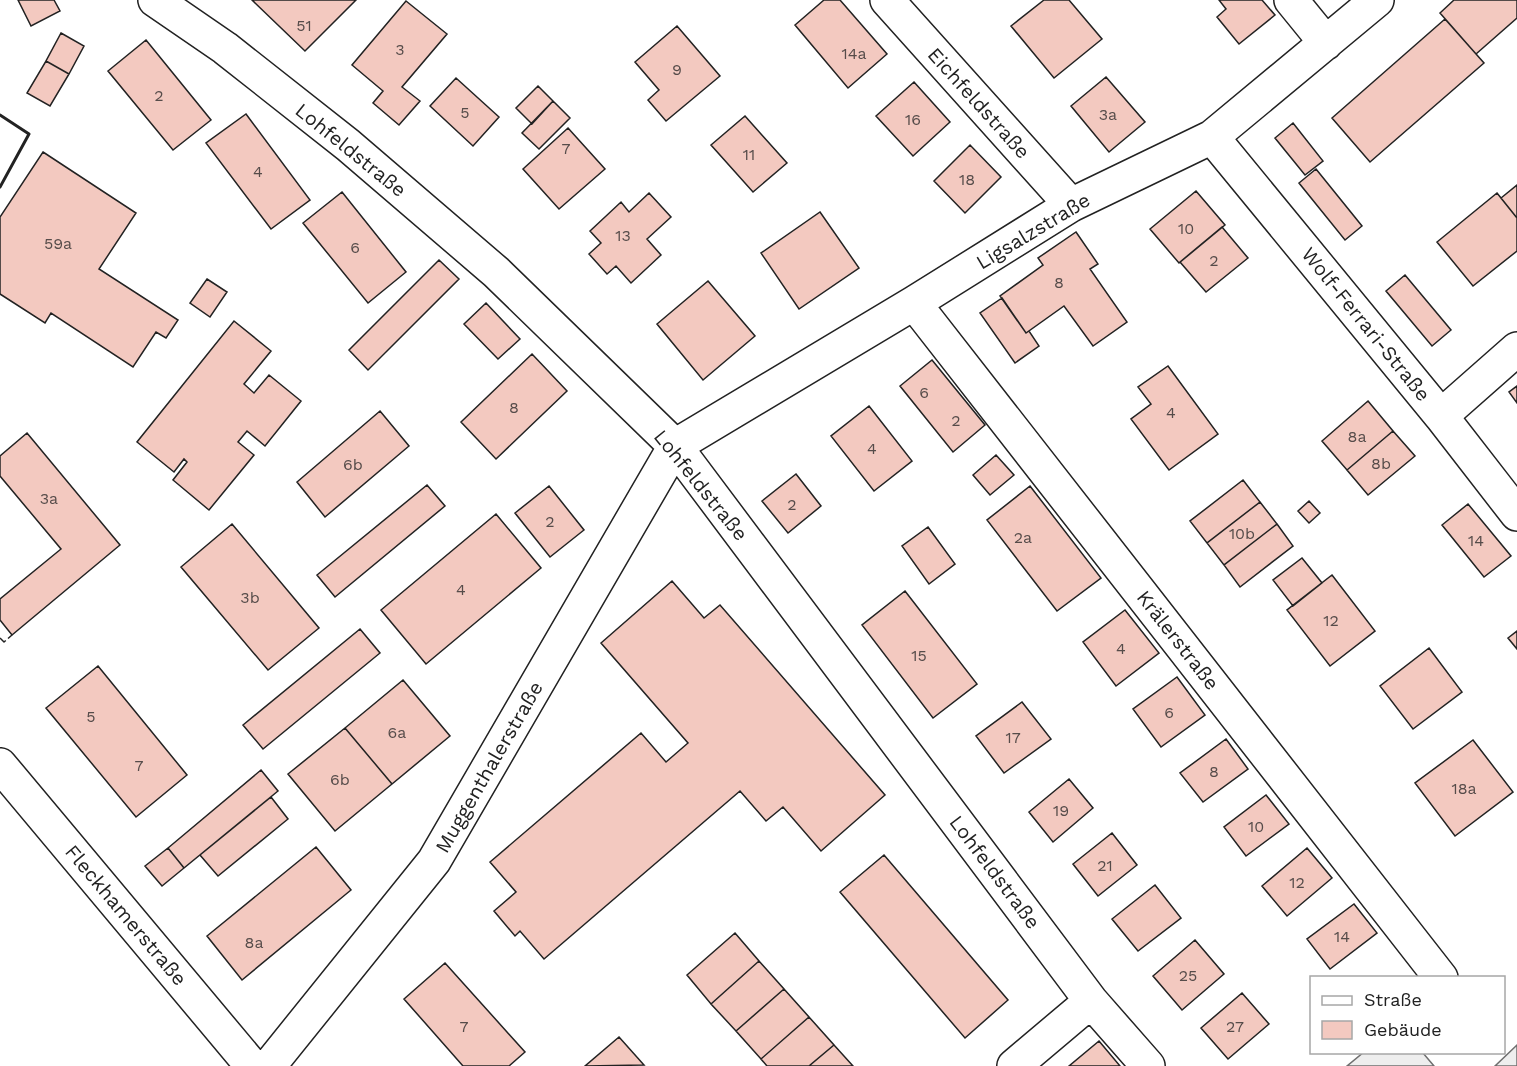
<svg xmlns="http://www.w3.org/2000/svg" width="1517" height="1066" font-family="'Work Sans',sans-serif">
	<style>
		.green { fill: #eee; stroke: #6f6f6f; stroke-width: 1.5 }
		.building { fill: #f3c9c0; stroke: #222; stroke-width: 1.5 }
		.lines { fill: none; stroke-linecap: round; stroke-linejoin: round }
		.minor-casing { stroke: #222; stroke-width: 36 }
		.minor { stroke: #fff; stroke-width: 33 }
		.fence { stroke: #222; stroke-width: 1.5; stroke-dasharray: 8 3; stroke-linecap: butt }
		.wall { stroke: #222; stroke-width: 3 }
		.labels { text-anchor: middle; stroke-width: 4.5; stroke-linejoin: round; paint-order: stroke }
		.number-label { font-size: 16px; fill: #564c4a }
		.street-label { font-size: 20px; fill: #222; stroke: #fff }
	</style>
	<rect width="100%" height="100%" fill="#fff"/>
	<path class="green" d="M 1517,1045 L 1517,1066 L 1495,1066 Z
		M 1364,1052 L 1423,1053 L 1434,1066 L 1347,1066 Z"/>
	<path class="building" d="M 18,0 L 54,0 L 60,11 L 31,26 Z
		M 252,0 L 356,0 L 305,51 Z
		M 824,0 L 840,0 L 887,54 L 848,88 L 795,25 Z
		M 1044,0 L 1069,0 L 1102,39 L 1054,78 L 1011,26 Z
		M 1219,0 L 1262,0 L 1275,15 L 1239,44 L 1217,17 L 1226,9 Z
		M 1454,0 L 1517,0 L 1517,18 L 1476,54 L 1440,13 Z
		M 406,1 L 447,34 L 402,87 L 420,101 L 399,125 L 373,103 L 383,91 L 352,65 Z
		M 1445,19 L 1484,63 L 1370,162 L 1332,118 Z
		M 677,26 L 720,76 L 666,121 L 648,100 L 659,90 L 635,62 Z
		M 61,33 L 84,46 L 69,74 L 46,61 Z
		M 146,40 L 211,120 L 173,150 L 108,71 Z
		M 46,61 L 69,74 L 50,106 L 27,93 Z
		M 1106,77 L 1145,122 L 1109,152 L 1071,106 Z
		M 456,78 L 499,117 L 473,146 L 430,106 Z
		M 914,82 L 950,122 L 913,156 L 876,116 Z
		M 538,86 L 553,101 L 532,124 L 516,108 Z
		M 553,101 L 570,118 L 539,149 L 522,133 Z
		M 246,114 L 310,200 L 271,229 L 206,143 Z
		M 745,116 L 787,163 L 753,192 L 711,145 Z
		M 1293,123 L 1323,161 L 1305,175 L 1275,138 Z
		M 568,128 L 605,169 L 559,209 L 523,169 Z
		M 970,145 L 1001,177 L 965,213 L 934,181 Z
		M 43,152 L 136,213 L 99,269 L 178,320 L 166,338 L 156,332 L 133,367 L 51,313 L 45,323 L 0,294 L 0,217 Z
		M 1316,169 L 1362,226 L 1345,240 L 1299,183 Z
		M 1517,185 L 1517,218 L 1501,198 Z
		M 1196,191 L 1225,225 L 1179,263 L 1150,229 Z
		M 342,192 L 406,272 L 368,303 L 303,223 Z
		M 649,193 L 671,217 L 647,239 L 661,255 L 631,283 L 616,266 L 607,274 L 589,254 L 601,243 L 590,231 L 621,202 L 629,212 Z
		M 1497,193 L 1517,218 L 1517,251 L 1473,286 L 1437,242 Z
		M 820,212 L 859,268 L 799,309 L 761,253 Z
		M 1222,227 L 1248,258 L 1206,292 L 1180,262 Z
		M 1076,232 L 1098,264 L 1090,269 L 1127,322 L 1093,346 L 1064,306 L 1026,333 L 1000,296 L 1043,265 L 1038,258 Z
		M 439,260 L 459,279 L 368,370 L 349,350 Z
		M 1405,275 L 1451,330 L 1432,346 L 1386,291 Z
		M 207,279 L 227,292 L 210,317 L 190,303 Z
		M 708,281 L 755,336 L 703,380 L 657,324 Z
		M 1002,298 L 1026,333 L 1029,331 L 1039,346 L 1015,363 L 980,313 Z
		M 486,303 L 520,339 L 498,359 L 464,324 Z
		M 234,321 L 271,351 L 244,384 L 254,393 L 269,375 L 301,401 L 265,446 L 247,431 L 238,442 L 254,455 L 209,510 L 173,480 L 187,462 L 184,459 L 174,472 L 137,442 Z
		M 532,354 L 567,391 L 496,459 L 461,422 Z
		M 932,360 L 985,425 L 953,452 L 900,386 Z
		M 1168,366 L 1218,434 L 1169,470 L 1131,419 L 1151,404 L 1138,387 Z
		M 1517,386 L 1517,403 L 1509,392 Z
		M 1368,401 L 1393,431 L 1347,470 L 1322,441 Z
		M 869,406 L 912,461 L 874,491 L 831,436 Z
		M 380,411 L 409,446 L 325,517 L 297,482 Z
		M 1393,431 L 1415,456 L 1368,495 L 1347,470 Z
		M 27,433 L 120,545 L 12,635 L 0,620 L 0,599 L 61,549 L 0,476 L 0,456 Z
		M 996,455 L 1014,475 L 990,495 L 973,475 Z
		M 796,474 L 821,506 L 788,533 L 762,501 Z
		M 1243,480 L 1260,502 L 1207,543 L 1190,521 Z
		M 427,485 L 445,506 L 335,597 L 317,575 Z
		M 549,486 L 584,530 L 550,557 L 515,513 Z
		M 1030,486 L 1101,578 L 1057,611 L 987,520 Z
		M 1309,501 L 1320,513 L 1309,523 L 1298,511 Z
		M 1260,502 L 1277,524 L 1224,565 L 1207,543 Z
		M 1468,504 L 1511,556 L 1484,577 L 1442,525 Z
		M 496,514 L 541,568 L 426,664 L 381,610 Z
		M 232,524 L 319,628 L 268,670 L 181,567 Z
		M 1277,524 L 1293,546 L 1240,587 L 1224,565 Z
		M 928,527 L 955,564 L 929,584 L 902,546 Z
		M 1302,558 L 1322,583 L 1293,606 L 1273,580 Z
		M 1332,575 L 1375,631 L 1330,666 L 1287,610 Z
		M 672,581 L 704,618 L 720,605 L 885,795 L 821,851 L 783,807 L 766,821 L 740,791 L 544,959 L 520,931 L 515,936 L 494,911 L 516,892 L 490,862 L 641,733 L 666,762 L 688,743 L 601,643 Z
		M 905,591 L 977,684 L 933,718 L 862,625 Z
		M 1125,610 L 1159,653 L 1116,686 L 1083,642 Z
		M 360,629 L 380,653 L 263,749 L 243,725 Z
		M 1517,631 L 1517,649 L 1508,638 Z
		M 1429,648 L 1462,692 L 1413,729 L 1380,686 Z
		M 98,666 L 187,775 L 136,817 L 46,708 Z
		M 1177,677 L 1205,715 L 1161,747 L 1133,709 Z
		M 403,680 L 450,736 L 392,784 L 345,728 Z
		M 1022,702 L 1051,739 L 1004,773 L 976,736 Z
		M 345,728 L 392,784 L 335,831 L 288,774 Z
		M 1226,739 L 1248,769 L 1203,802 L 1180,773 Z
		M 1473,740 L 1513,792 L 1455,836 L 1415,783 Z
		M 261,770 L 278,791 L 184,868 L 168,848 Z
		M 1069,779 L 1093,808 L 1053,842 L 1029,812 Z
		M 1266,795 L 1289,824 L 1246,856 L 1224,827 Z
		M 271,797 L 288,819 L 218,876 L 200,855 Z
		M 1112,833 L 1137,865 L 1098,896 L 1073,864 Z
		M 316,847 L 351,890 L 242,980 L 207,936 Z
		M 168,848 L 184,868 L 162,886 L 145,866 Z
		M 1307,848 L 1332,878 L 1287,916 L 1262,886 Z
		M 884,855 L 1008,1000 L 965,1038 L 840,892 Z
		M 1155,885 L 1181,918 L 1138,951 L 1112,919 Z
		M 1354,904 L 1377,933 L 1330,969 L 1307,939 Z
		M 735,933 L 759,961 L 711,1004 L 687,975 Z
		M 1195,940 L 1224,974 L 1182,1010 L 1153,976 Z
		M 759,961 L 784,989 L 736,1031 L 711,1004 Z
		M 445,963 L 525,1052 L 509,1066 L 463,1066 L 404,999 Z
		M 784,989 L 809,1017 L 761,1059 L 736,1031 Z
		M 1242,993 L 1269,1024 L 1228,1059 L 1201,1028 Z
		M 809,1017 L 834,1045 L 809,1066 L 767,1066 L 761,1059 Z
		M 619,1037 L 644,1065 L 585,1066 Z
		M 1099,1041 L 1120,1066 L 1069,1066 Z
		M 834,1045 L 853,1066 L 809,1066 Z"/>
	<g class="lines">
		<defs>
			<path id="minor" d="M 155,0 L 225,48 L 348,145 L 496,272 L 675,446 L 1091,1001 L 1148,1066
				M 887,0 L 1071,205
				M 1291,0 L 1326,43
				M 1212,137 L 1441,416 L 1517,514
				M 914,303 L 1441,978
				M 1441,416 L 1517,349
				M 0,765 L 252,1066
				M 269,1066 L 434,861 L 675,446 L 914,303 L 1071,205 L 1212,137 L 1377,0
				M 1014,1066 L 1091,1001"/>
		</defs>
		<use href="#minor" class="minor-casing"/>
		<use href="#minor" class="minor"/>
		<path class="fence" d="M 0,638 L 4,642 L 12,635"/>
		<path class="wall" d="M 0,115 L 29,134 L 0,187"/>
	</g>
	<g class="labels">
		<g class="number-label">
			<text x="304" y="31">51</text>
			<text x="400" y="55">3</text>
			<text x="854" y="59">14a</text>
			<text x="677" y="75">9</text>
			<text x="159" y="101">2</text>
			<text x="465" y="118">5</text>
			<text x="1108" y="120">3a</text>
			<text x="913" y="125">16</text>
			<text x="566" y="154">7</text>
			<text x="749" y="160">11</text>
			<text x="258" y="177">4</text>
			<text x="967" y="185">18</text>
			<text x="1186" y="234">10</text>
			<text x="623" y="241">13</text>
			<text x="58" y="249">59a</text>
			<text x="355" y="253">6</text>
			<text x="1214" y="266">2</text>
			<text x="1059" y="288">8</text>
			<text x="924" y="398">6</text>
			<text x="514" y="413">8</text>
			<text x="1171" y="418">4</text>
			<text x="956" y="426">2</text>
			<text x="1357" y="442">8a</text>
			<text x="872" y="454">4</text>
			<text x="1381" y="469">8b</text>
			<text x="353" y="470">6b</text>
			<text x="49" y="504">3a</text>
			<text x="792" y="510">2</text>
			<text x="550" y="527">2</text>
			<text x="1242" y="539">10b</text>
			<text x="1023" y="543">2a</text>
			<text x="1476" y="546">14</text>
			<text x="461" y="595">4</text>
			<text x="250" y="603">3b</text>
			<text x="1331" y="626">12</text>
			<text x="1121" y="654">4</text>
			<text x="919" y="661">15</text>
			<text x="1169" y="718">6</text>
			<text x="91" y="722">5</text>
			<text x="397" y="738">6a</text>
			<text x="1013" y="743">17</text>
			<text x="139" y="771">7</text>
			<text x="1214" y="777">8</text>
			<text x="340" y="785">6b</text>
			<text x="1464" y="794">18a</text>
			<text x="1061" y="816">19</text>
			<text x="1256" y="832">10</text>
			<text x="1105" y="871">21</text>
			<text x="1297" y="888">12</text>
			<text x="1342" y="942">14</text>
			<text x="254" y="948">8a</text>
			<text x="1188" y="981">25</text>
			<text x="464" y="1032">7</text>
			<text x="1235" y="1032">27</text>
		</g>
		<g class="street-label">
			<text transform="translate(979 103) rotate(48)" y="7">Eichfeldstraße</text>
			<text transform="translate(351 150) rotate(39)" y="7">Lohfeldstraße</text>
			<text transform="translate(1033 231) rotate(-31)" y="7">Ligsalzstraße</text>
			<text transform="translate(1366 324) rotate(51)" y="7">Wolf-Ferrari-Straße</text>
			<text transform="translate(701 485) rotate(51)" y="7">Lohfeldstraße</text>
			<text transform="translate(1178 640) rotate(52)" y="7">Krälerstraße</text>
			<text transform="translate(489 767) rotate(-60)" y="7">Muggenthalerstraße</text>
			<text transform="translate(995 872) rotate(53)" y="7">Lohfeldstraße</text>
			<text transform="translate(126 915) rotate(50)" y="7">Fleckhamerstraße</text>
		</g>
	</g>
	<rect x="1310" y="976" width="195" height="78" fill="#ffffff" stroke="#a7a7a7" stroke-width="1.5"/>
	<rect x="1322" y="996" width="30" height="9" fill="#ffffff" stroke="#a7a7a7" stroke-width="1.5"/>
	<text x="1364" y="1006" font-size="18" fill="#222222">Straße</text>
	<rect x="1322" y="1021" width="30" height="18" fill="#f3c9c0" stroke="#a7a7a7" stroke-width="1.5"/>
	<text x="1364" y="1036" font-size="18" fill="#222222">Gebäude</text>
</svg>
